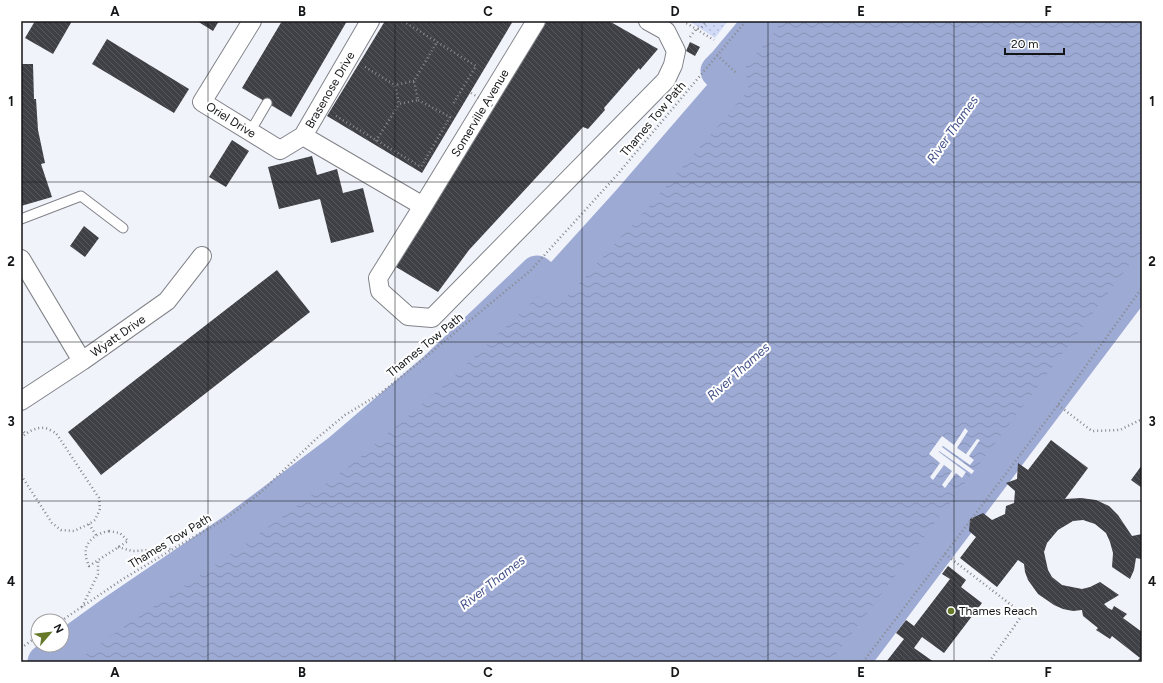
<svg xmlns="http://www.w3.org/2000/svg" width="1163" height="683" font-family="Figtree,sans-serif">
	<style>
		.grass { fill: url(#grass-dots) }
		.water { fill: url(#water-waves) }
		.pier { fill: #f1f3fa }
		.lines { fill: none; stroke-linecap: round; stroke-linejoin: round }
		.river { stroke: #9daad4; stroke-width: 35 }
		.building { fill: url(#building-back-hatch) }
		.lane-casing { stroke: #818389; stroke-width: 11 }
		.street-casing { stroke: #818389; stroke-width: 20 }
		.path { stroke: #87898d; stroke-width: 2.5; stroke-dasharray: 1 3; stroke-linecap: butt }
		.lane { stroke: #fff; stroke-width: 9 }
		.street { stroke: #fff; stroke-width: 18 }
		.path-bridge { stroke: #87898d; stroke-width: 2.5; stroke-dasharray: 1 3; stroke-linecap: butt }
		.grid { fill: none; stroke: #141517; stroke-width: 1; stroke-opacity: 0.55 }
		.poi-dot { fill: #667929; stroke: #fff; stroke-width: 1.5 }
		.labels { text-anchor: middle; stroke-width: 4; stroke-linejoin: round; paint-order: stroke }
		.street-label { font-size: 12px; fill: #141517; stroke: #fff }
		.poi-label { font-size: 12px; fill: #141517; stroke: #fff; text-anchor: start }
		.water-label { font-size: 13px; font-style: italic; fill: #44528a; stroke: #fff }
		.neatline { fill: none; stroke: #141517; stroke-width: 1.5 }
		.grid-label { font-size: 13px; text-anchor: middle; font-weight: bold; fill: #141517 }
	</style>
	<defs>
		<pattern id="grass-dots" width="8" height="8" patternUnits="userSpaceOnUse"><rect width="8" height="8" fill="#d1daf7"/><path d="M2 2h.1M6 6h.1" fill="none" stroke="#b3bad3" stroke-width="1.8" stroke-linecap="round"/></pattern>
		<pattern id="water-waves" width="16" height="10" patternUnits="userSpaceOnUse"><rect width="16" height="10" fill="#9daad4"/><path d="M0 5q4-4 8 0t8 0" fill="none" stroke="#8691b5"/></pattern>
		<pattern id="building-back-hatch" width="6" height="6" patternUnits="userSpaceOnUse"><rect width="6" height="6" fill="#3e4045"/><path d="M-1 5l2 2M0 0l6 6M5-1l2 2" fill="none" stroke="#56585c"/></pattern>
	</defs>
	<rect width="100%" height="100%" fill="#f1f3fa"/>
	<path class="grass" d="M 689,21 L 728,21 L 715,38 Z"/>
	<path class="water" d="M 761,21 L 1142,21 L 1142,277 L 1054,395 L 936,549 L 852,662 L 45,662 L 113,613 L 235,530 L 339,452 L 436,369 L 537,273 L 553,286 L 630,201 L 731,84 L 718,71 L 726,63 Z"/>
	<path class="pier" d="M 965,428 L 968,431 L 957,448 L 966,454 L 977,439 L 980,440 L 969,456 L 974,460 L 970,465 L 943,446 L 942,447 L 988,481 L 986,484 L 939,451 L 939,452 L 966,472 L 962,478 L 956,473 L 945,488 L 942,485 L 952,471 L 944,465 L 933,480 L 930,477 L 940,463 L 929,454 L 942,436 L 954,445 Z"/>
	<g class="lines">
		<path class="river" d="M 45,662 L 113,613 L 235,530 L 339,452 L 436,369 L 537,273 L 553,286 L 630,201 L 731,84 L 718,71 L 726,63 L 761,21
			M 852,662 C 948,533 1046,406 1142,277"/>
	</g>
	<path class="building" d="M 35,21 L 72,21 L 53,54 L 25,38 Z
		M 197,21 L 219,21 L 213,31 Z
		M 282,21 L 347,21 L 291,117 L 242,88 Z
		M 385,21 L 513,21 L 422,173 L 327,116 Z
		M 543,21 L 609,21 L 658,49 L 640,70 L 639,68 L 604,108 L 605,110 L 588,129 L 583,127 L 469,250 L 438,292 L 396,267 Z
		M 107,39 L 189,89 L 174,113 L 92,64 Z
		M 690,42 L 700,47 L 695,56 L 686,51 Z
		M 21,64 L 33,64 L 34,99 L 36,99 L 38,130 L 45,163 L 41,164 L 52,197 L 21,206 Z
		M 232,140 L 249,151 L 226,187 L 209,177 Z
		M 312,156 L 317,175 L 337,169 L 343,193 L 363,188 L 374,232 L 331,243 L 320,199 L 279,209 L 268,167 Z
		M 84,226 L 99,238 L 85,257 L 70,246 Z
		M 277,270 L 310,312 L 101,475 L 68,432 Z
		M 1051,440 L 1088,468 L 1065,499 L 1081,498 L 1096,500 L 1109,506 L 1118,515 L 1132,536 L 1142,534 L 1142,560 L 1141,559 L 1136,558 L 1134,570 L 1130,579 L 1112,567 L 1113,553 L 1110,542 L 1106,533 L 1095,524 L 1083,520 L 1073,521 L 1058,530 L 1047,543 L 1044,552 L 1048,570 L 1052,577 L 1062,585 L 1082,589 L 1090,587 L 1100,582 L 1119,595 L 1104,604 L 1108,608 L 1112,610 L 1114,606 L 1127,614 L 1123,618 L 1142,632 L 1142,662 L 1138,660 L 1140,658 L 1112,636 L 1110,639 L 1096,630 L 1098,628 L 1083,616 L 1082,610 L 1073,611 L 1063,609 L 1054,605 L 1038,594 L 1028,580 L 1025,572 L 1024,564 L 1018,560 L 997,587 L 960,558 L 976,537 L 969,531 L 970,519 L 983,513 L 992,520 L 1005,514 L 1006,506 L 1014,503 L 1015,491 L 1006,483 L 1017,479 L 1018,463 L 1028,470 Z
		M 1142,465 L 1142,488 L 1131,480 Z
		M 948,566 L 966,580 L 961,587 L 982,603 L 944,653 L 922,637 L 914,648 L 934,662 L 886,662 L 904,639 L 896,633 L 906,620 L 914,626 L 950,579 L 942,574 Z"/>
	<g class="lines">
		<defs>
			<path id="lane" d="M 250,132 L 267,103
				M 21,219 L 81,196 L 123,228"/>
			<path id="street" d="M 252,21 L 202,102 L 280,150 L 303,136 L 370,21
				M 536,21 L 423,206 L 378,278 L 380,291 L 408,316 L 432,318 L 666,80 L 673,65 L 676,51 L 666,31 L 648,21
				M 303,136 L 423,206
				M 21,259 L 82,361
				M 21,401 L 82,361 L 167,301 L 202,256"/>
		</defs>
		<use href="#lane" class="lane-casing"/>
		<use href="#street" class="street-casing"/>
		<path class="path" d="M 403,21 L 476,66 L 453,104
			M 683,21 L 714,40
			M 690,37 L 696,29 L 701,28 L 707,21
			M 717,55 L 736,73
			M 365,67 L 395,85
			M 414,81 L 395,85 L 399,104 L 418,100 L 414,81 L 437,42
			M 336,116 L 421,167 L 450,117 L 418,100
			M 376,141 L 399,104
			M 1058,405 L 1092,431 L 1120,430 L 1142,419
			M 21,429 L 25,433
			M 21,438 C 27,432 36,427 44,428 C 48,428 53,432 56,433 L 99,498 L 100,509 L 95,520 L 89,524 L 74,531 L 61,530 L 52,523 L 21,475
			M 89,524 L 96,535
			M 109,531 L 120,533 L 128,541 L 89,566 C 88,563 86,559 86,556 C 83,542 97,533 109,531 Z
			M 118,547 L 132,551 L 172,549
			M 945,554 L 1023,614 L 989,662
			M 82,607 L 98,574 L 98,560
			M 61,621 L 123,579 L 173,549 L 225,519 L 259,494 L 316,439 L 345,415 L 378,395 L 395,382 L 530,271 L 617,175 L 746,21
			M 21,648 L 38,636
			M 863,662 L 1058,405 L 1142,288"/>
		<use href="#lane" class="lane"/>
		<use href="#street" class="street"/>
		<path class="path-bridge" d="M 471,93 L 493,106"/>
	</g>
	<path class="grid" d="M 208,21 L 208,662M 395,21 L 395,662M 582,21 L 582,662M 768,21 L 768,662M 954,21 L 954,662M 21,182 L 1142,182M 21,342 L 1142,342M 21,501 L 1142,501"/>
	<circle class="poi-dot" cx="951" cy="611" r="4"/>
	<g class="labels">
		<g class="street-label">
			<text transform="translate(330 90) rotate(-60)" y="4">Brasenose Drive</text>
			<text transform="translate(480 113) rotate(-59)" y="4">Somerville Avenue</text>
			<text transform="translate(653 119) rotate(-50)" y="4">Thames Tow Path</text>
			<text transform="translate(231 120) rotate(32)" y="4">Oriel Drive</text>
			<text transform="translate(118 336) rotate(-35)" y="4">Wyatt Drive</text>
			<text transform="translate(425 345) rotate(-39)" y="4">Thames Tow Path</text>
			<text transform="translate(170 541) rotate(-31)" y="4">Thames Tow Path</text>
		</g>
		<g class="poi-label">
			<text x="959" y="615">Thames Reach</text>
		</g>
		<g class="water-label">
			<text transform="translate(952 129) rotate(-55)" y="5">River Thames</text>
			<text transform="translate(738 371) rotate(-42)" y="5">River Thames</text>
			<text transform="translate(492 582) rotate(-38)" y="5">River Thames</text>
		</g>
	</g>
	<rect width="1163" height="683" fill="none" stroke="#ffffff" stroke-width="44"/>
	<g transform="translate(50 633) rotate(62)"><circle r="19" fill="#ffffff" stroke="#a1a1a2"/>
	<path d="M0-3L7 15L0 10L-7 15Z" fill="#667929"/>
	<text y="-6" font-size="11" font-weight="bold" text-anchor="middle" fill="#141517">N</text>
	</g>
	<path d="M1005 48v6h59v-6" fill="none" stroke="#141517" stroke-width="2"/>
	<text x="1011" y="48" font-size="12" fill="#141517" stroke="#ffffff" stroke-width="3" paint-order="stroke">20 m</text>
	<rect x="22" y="22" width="1119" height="639" class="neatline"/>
	<g class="grid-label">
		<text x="115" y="16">A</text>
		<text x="302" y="16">B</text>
		<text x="488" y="16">C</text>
		<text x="675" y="16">D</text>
		<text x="861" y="16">E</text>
		<text x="1048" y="16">F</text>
		<text x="11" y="106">1</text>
		<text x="1152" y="106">1</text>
		<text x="11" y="266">2</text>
		<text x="1152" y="266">2</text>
		<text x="11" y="426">3</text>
		<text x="1152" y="426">3</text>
		<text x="11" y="586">4</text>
		<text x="1152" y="586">4</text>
		<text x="115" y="677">A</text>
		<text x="302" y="677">B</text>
		<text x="488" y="677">C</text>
		<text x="675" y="677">D</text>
		<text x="861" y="677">E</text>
		<text x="1048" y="677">F</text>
	</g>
</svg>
